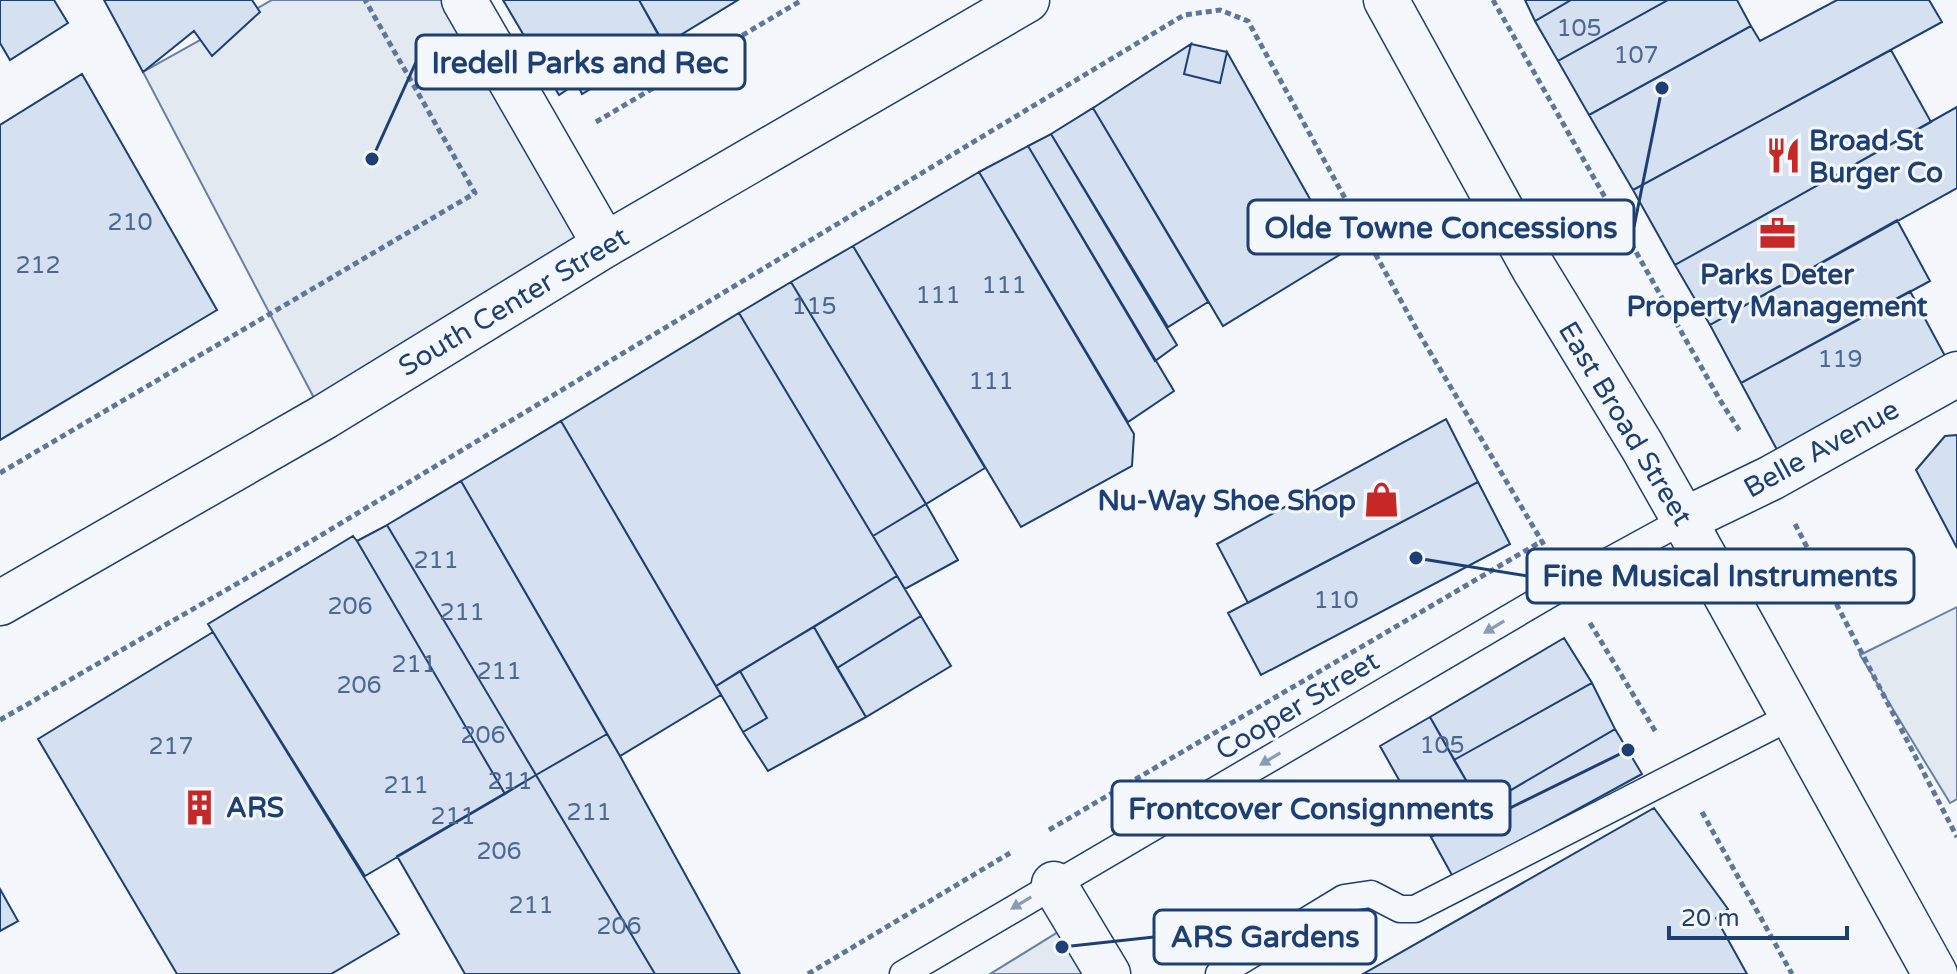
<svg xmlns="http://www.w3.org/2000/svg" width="1957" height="974" font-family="'Varela Round',sans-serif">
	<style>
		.green { fill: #e3e9f0; stroke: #687fa3; stroke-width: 2 }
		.building { fill: #d5e0f0; stroke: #1d3f73; stroke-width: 2 }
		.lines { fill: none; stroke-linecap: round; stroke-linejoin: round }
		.service-casing { stroke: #1d3f73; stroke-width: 29 }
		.minor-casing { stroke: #1d3f73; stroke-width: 47 }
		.tertiary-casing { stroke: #1d3f73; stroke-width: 47 }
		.secondary-casing { stroke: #1d3f73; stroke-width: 47 }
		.path { stroke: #5e769c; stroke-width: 5; stroke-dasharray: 6 4; stroke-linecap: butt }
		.service { stroke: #f4f7fb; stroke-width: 26 }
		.minor { stroke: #f4f7fb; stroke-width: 44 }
		.tertiary { stroke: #f4f7fb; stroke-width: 44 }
		.secondary { stroke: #f4f7fb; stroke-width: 44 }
		.oneway { fill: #889bb7 }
		.labels { text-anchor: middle; stroke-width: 6; stroke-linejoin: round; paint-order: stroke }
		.number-label { font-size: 24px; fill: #4b6792 }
		.poi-label { font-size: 28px; font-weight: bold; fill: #1d3f73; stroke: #f4f7fb; text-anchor: start }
		.street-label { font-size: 28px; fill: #1d3f73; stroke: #f4f7fb }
		.leader { fill: none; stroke: #1d3f73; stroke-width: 3 }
		.callout-dot { fill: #1d3f73; stroke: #f4f7fb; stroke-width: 3 }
		.callout { fill: #f4f7fb; stroke: #1d3f73; stroke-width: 3 }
		.callout-label { font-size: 30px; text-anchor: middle; font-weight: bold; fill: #1d3f73 }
	</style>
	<rect width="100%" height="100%" fill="#f4f7fb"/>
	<path class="green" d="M 272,0 L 464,0 L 605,245 L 324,417 L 143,72 Z
		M 1957,607 L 1957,799 L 1950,803 L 1860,655 Z
		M 1076,921 L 1108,974 L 990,974 Z"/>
	<path class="building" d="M 0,0 L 54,0 L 68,23 L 10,60 L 0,43 Z
		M 104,0 L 252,0 L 260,12 L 212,56 L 194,31 L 143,72 Z
		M 503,0 L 639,0 L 659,35 L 629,54 L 634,63 L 582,94 L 577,83 L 559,95 Z
		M 639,0 L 738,0 L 664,45 Z
		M 1525,0 L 1571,0 L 1535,21 Z
		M 1571,0 L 1668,0 L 1558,61 L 1535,21 Z
		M 1668,0 L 1737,0 L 1751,26 L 1589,115 L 1558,61 Z
		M 1837,0 L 1929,0 L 1942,22 L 1633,190 L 1589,115 L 1751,26 L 1760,41 Z
		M 1191,44 L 1184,74 L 1220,83 L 1227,52 L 1341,254 L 1223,326 L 1093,108 Z
		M 1191,44 L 1227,52 L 1220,83 L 1184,74 Z
		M 1891,50 L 1931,122 L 1675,265 L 1633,190 Z
		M 82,74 L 217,310 L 0,440 L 0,125 Z
		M 1957,107 L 1957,188 L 1710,325 L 1675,265 Z
		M 1093,108 L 1208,302 L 1168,327 L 1051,134 Z
		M 1051,134 L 1177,345 L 1155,361 L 1028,146 Z
		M 1028,146 L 1174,391 L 1128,422 L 979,172 Z
		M 979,172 L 1134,434 L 1132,466 L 1021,527 L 853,246 Z
		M 1897,220 L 1930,281 L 1741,383 L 1710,325 Z
		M 853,246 L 985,468 L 926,504 L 791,282 Z
		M 791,282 L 926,504 L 873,536 L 739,313 Z
		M 1910,291 L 1951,367 L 1782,459 L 1741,383 Z
		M 739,313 L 897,576 L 716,686 L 561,421 Z
		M 1446,419 L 1478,482 L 1248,603 L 1217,544 Z
		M 561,421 L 721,695 L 620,756 L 461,481 Z
		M 1957,435 L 1957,548 L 1916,470 L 1945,436 Z
		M 461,481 L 607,734 L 536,775 L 387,525 Z
		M 1478,482 L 1510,544 L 1261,675 L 1228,613 Z
		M 926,504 L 958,560 L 905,589 L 873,536 Z
		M 387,525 L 536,775 L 505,794 L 357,541 Z
		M 353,536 L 357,541 L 505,794 L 365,876 L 208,624 Z
		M 897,576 L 921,616 L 837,668 L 814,627 Z
		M 921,616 L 951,666 L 866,717 L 837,668 Z
		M 814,627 L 866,717 L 768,771 L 743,732 L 767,718 L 740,671 Z
		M 213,632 L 399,934 L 331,974 L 177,974 L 38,739 Z
		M 1564,638 L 1592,683 L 1454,760 L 1430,717 Z
		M 740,671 L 767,718 L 743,732 L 716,686 Z
		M 1592,683 L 1615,729 L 1431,837 L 1422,821 L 1474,794 L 1454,760 Z
		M 1430,717 L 1474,794 L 1422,821 L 1380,746 Z
		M 1615,729 L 1642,774 L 1453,877 L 1431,837 Z
		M 607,734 L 620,756 L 740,974 L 655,974 L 536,775 Z
		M 536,775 L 655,974 L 465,974 L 397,856 Z
		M 1654,808 L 1728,909 L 1716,918 L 1747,974 L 1363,974 Z
		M 0,889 L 18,921 L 0,931 Z"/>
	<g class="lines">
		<defs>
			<path id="service" d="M 903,974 L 1567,584 L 1684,520
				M 1219,974 L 1344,898 L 1371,894 L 1400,909 L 1415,909 L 1792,716"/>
			<path id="minor" d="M 464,0 L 605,245
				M 1684,520 L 1771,478 L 1957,374
				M 1054,884 L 1108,974"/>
			<path id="tertiary" d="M 1386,0 L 1533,267 L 1642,446 L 1684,520 L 1935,974"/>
			<path id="secondary" d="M 0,603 L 324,417 L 605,245 L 1027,0"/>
		</defs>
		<use href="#service" class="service-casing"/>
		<use href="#minor" class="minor-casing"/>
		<use href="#tertiary" class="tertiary-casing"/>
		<use href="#secondary" class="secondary-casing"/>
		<path class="path" d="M 1493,0 L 1720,400 L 1741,433
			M 596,122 L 802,0
			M 0,473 L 475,193 L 365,0
			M 1795,524 L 1957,837
			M 1590,623 L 1657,734
			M 0,720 L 313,540 L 1184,15 L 1220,10 L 1248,21 L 1417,330 L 1544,545
			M 1702,812 L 1792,974
			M 1049,830 L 1542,541
			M 808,974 L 1010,853"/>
		<use href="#service" class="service"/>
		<use href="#minor" class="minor"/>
		<use href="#tertiary" class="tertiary"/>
		<use href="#secondary" class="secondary"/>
	</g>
	<defs><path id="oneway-solid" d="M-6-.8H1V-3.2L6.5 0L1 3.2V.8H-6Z" transform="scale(2)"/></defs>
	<g class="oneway">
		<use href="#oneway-solid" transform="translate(1494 627) rotate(149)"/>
		<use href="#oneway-solid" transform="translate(1270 759) rotate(149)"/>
		<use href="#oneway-solid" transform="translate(1021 903) rotate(149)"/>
	</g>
	<defs>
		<symbol id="restaurant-bare" viewBox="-9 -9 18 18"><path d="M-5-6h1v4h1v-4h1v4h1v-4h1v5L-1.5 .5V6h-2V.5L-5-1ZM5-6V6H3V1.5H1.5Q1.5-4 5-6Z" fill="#c62828" stroke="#f4f7fb" stroke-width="2.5" paint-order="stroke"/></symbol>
		<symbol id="office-bare" viewBox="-9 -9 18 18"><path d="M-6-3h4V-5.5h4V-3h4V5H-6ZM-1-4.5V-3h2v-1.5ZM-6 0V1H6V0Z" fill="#c62828" stroke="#f4f7fb" stroke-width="2.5" paint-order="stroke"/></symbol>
		<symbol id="shop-bare" viewBox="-9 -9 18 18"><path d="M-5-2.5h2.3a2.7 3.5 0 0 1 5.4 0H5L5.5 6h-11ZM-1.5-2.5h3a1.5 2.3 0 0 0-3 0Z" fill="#c62828" stroke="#f4f7fb" stroke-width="2.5" paint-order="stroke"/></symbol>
		<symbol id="building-bare" viewBox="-9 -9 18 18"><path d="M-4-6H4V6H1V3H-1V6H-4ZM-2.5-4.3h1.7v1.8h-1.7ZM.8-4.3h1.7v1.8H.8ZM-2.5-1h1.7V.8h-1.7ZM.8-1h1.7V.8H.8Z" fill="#c62828" stroke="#f4f7fb" stroke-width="2.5" paint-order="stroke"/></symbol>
	</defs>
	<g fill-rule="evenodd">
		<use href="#restaurant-bare" x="1758" y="130" width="51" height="51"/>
		<use href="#office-bare" x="1752" y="208" width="51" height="51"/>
		<use href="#shop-bare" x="1356" y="474" width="51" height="51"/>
		<use href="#building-bare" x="174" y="782" width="51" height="51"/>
	</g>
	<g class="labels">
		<g class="number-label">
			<text x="1579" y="36">105</text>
			<text x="1636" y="63">107</text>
			<text x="130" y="230">210</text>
			<text x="38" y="273">212</text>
			<text x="1004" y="293">111</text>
			<text x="938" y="303">111</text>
			<text x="814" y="314">115</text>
			<text x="1840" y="367">119</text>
			<text x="991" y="389">111</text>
			<text x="436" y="568">211</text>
			<text x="1336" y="608">110</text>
			<text x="350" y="614">206</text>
			<text x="462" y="620">211</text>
			<text x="414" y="672">211</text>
			<text x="499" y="679">211</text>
			<text x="359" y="693">206</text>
			<text x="483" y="743">206</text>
			<text x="1442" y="753">105</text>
			<text x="171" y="754">217</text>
			<text x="510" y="789">211</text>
			<text x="406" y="793">211</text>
			<text x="589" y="820">211</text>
			<text x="453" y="824">211</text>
			<text x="499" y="859">206</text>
			<text x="531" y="913">211</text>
			<text x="619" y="934">206</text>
		</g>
		<g class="poi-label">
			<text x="1809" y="150">Broad St<tspan x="1809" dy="32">Burger Co</tspan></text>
			<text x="1777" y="284" text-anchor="middle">Parks Deter<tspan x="1777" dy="32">Property Management</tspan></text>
			<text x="1356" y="510" text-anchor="end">Nu-Way Shoe Shop</text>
			<text x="226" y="817">ARS</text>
		</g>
		<g class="street-label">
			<text transform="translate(513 301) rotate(-31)" y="10">South Center Street</text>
			<text transform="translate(1626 423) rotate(59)" y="10">East Broad Street</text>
			<text transform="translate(1821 448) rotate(-29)" y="10">Belle Avenue</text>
			<text transform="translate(1297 705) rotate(-31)" y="10">Cooper Street</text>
		</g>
	</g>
	<path class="leader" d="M372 159L416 62M1662 88L1634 227M1416 558L1527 576M1628 750L1510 808M1062 947L1154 937"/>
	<g class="callout-dot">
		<circle cx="372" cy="159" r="8"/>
		<circle cx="1662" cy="88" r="8"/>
		<circle cx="1416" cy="558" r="8"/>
		<circle cx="1628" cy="750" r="8"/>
		<circle cx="1062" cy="947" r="8"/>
	</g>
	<g class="callout">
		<rect x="416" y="35" width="329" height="54" rx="8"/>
		<rect x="1248" y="200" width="386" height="54" rx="8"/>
		<rect x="1527" y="549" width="387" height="54" rx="8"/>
		<rect x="1112" y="781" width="398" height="54" rx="8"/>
		<rect x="1154" y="910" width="222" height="54" rx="8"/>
	</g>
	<g class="callout-label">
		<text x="580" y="73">Iredell Parks and Rec</text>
		<text x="1441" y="238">Olde Towne Concessions</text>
		<text x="1720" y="586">Fine Musical Instruments</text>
		<text x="1311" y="819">Frontcover Consignments</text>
		<text x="1265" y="947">ARS Gardens</text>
	</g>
	<path d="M1669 926v12h178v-12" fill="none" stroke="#1d3f73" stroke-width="4"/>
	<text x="1681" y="926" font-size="24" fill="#1d3f73" stroke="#f4f7fb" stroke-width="6" paint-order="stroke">20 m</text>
</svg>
